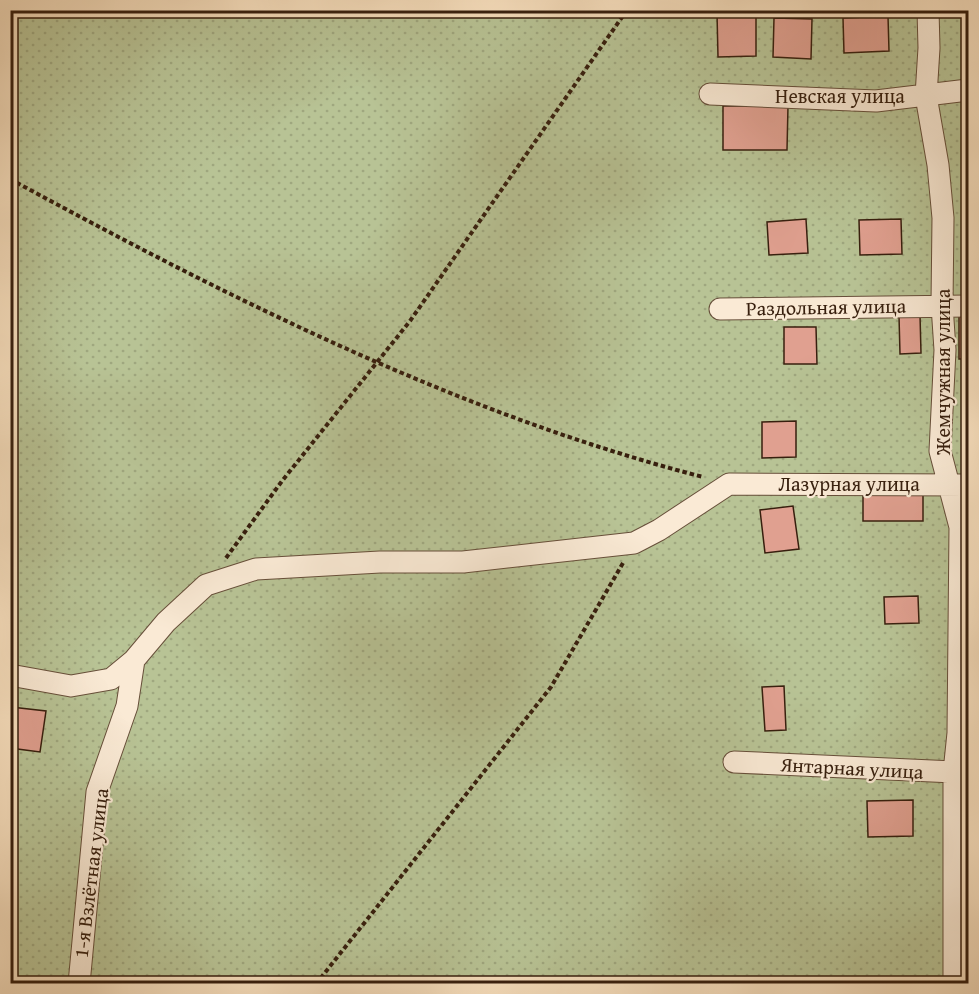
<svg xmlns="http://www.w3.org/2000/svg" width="979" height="994" font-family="'Gentium Book Plus',serif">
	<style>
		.grass { fill: url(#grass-dots); stroke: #787152; stroke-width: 1.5 }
		.building { fill: #e0a090; stroke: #371f0e; stroke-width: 1.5 }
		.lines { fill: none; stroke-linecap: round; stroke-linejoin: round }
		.street-casing { stroke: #674f3a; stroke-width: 23 }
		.path { stroke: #371f0e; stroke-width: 4; stroke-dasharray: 4.5 3; stroke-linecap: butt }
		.street { stroke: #faead5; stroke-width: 21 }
		.labels { text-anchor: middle; stroke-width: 4.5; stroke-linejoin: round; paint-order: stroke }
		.street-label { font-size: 20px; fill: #371f0e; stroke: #faead5 }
	</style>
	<defs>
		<pattern id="grass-dots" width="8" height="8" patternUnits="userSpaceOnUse" patternTransform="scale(1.5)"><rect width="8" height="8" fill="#b8c395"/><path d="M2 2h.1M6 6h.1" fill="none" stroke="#9fa77f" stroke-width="1.8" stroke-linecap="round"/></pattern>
	</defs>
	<rect width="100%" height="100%" fill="#f7dfbe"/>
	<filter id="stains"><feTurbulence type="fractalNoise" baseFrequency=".00333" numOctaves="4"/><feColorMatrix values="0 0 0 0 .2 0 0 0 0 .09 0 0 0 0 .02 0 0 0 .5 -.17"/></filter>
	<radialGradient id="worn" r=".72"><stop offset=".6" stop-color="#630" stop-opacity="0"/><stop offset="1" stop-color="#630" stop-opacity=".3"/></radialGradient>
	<path class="grass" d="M 11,11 L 968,11 L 968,983 L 11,983 Z"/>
	<path class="building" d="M 756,12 L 756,56 L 718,57 L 717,13 Z
		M 888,16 L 889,51 L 844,53 L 843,18 Z
		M 774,18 L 812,19 L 811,59 L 773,57 Z
		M 723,106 L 788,106 L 787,150 L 723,150 Z
		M 806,219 L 808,253 L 769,255 L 767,222 Z
		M 901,219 L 902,254 L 860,255 L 859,220 Z
		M 920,315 L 921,353 L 900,354 L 899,316 Z
		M 959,316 L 968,316 L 968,359 L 959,359 Z
		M 784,327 L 816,327 L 817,364 L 784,364 Z
		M 796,421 L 796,457 L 762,458 L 762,422 Z
		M 863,495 L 923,495 L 923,521 L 863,521 Z
		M 793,506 L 799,549 L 765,553 L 760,510 Z
		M 918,596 L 919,623 L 885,624 L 884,597 Z
		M 784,686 L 786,730 L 765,731 L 762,687 Z
		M 11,707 L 46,711 L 40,752 L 10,748 Z
		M 913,800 L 913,836 L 868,837 L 867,801 Z
		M 10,954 L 17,956 L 12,984 L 10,984 Z"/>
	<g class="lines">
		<defs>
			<path id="street" d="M 928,10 L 929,48 L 926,96 L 938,165 L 943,218 L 942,305 L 945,350 L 940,451 L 960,527 L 958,733 L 954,772 L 954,984
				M 710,94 L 876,101 L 968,90
				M 720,309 L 968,306
				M 10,675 L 71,686 L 111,679 L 134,660 L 166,622 L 206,585 L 256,569 L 380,562 L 463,562 L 634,543 L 659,530 L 729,484 L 968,485
				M 734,762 L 954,772 L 965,768
				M 79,984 L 97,792 L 127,706 L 134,660"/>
		</defs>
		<use href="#street" class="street-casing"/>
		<path class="path" d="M 10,179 C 231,299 459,414 703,477
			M 226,558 L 282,481 L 410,321 L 627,10
			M 316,984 L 551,687 L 623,563"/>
		<use href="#street" class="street"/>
	</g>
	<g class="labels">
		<g class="street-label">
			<text x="840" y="103">Невская улица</text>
			<text transform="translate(826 307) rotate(-1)" y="7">Раздольная улица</text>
			<text transform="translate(943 372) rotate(-90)" y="7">Жемчужная улица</text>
			<text x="849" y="491">Лазурная улица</text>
			<text transform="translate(852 768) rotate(3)" y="7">Янтарная улица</text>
			<text transform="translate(91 873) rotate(-83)" y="7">1-я Взлётная улица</text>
		</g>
	</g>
	<rect width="979" height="994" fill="none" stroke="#f7dfbe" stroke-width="36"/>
	<rect x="12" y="12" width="955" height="970" fill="none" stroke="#371f0e" stroke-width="3"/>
	<rect x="18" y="18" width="943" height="958" fill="none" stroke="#371f0e" stroke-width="1.5"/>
	<rect width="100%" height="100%" filter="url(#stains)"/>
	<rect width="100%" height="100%" fill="url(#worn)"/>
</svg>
